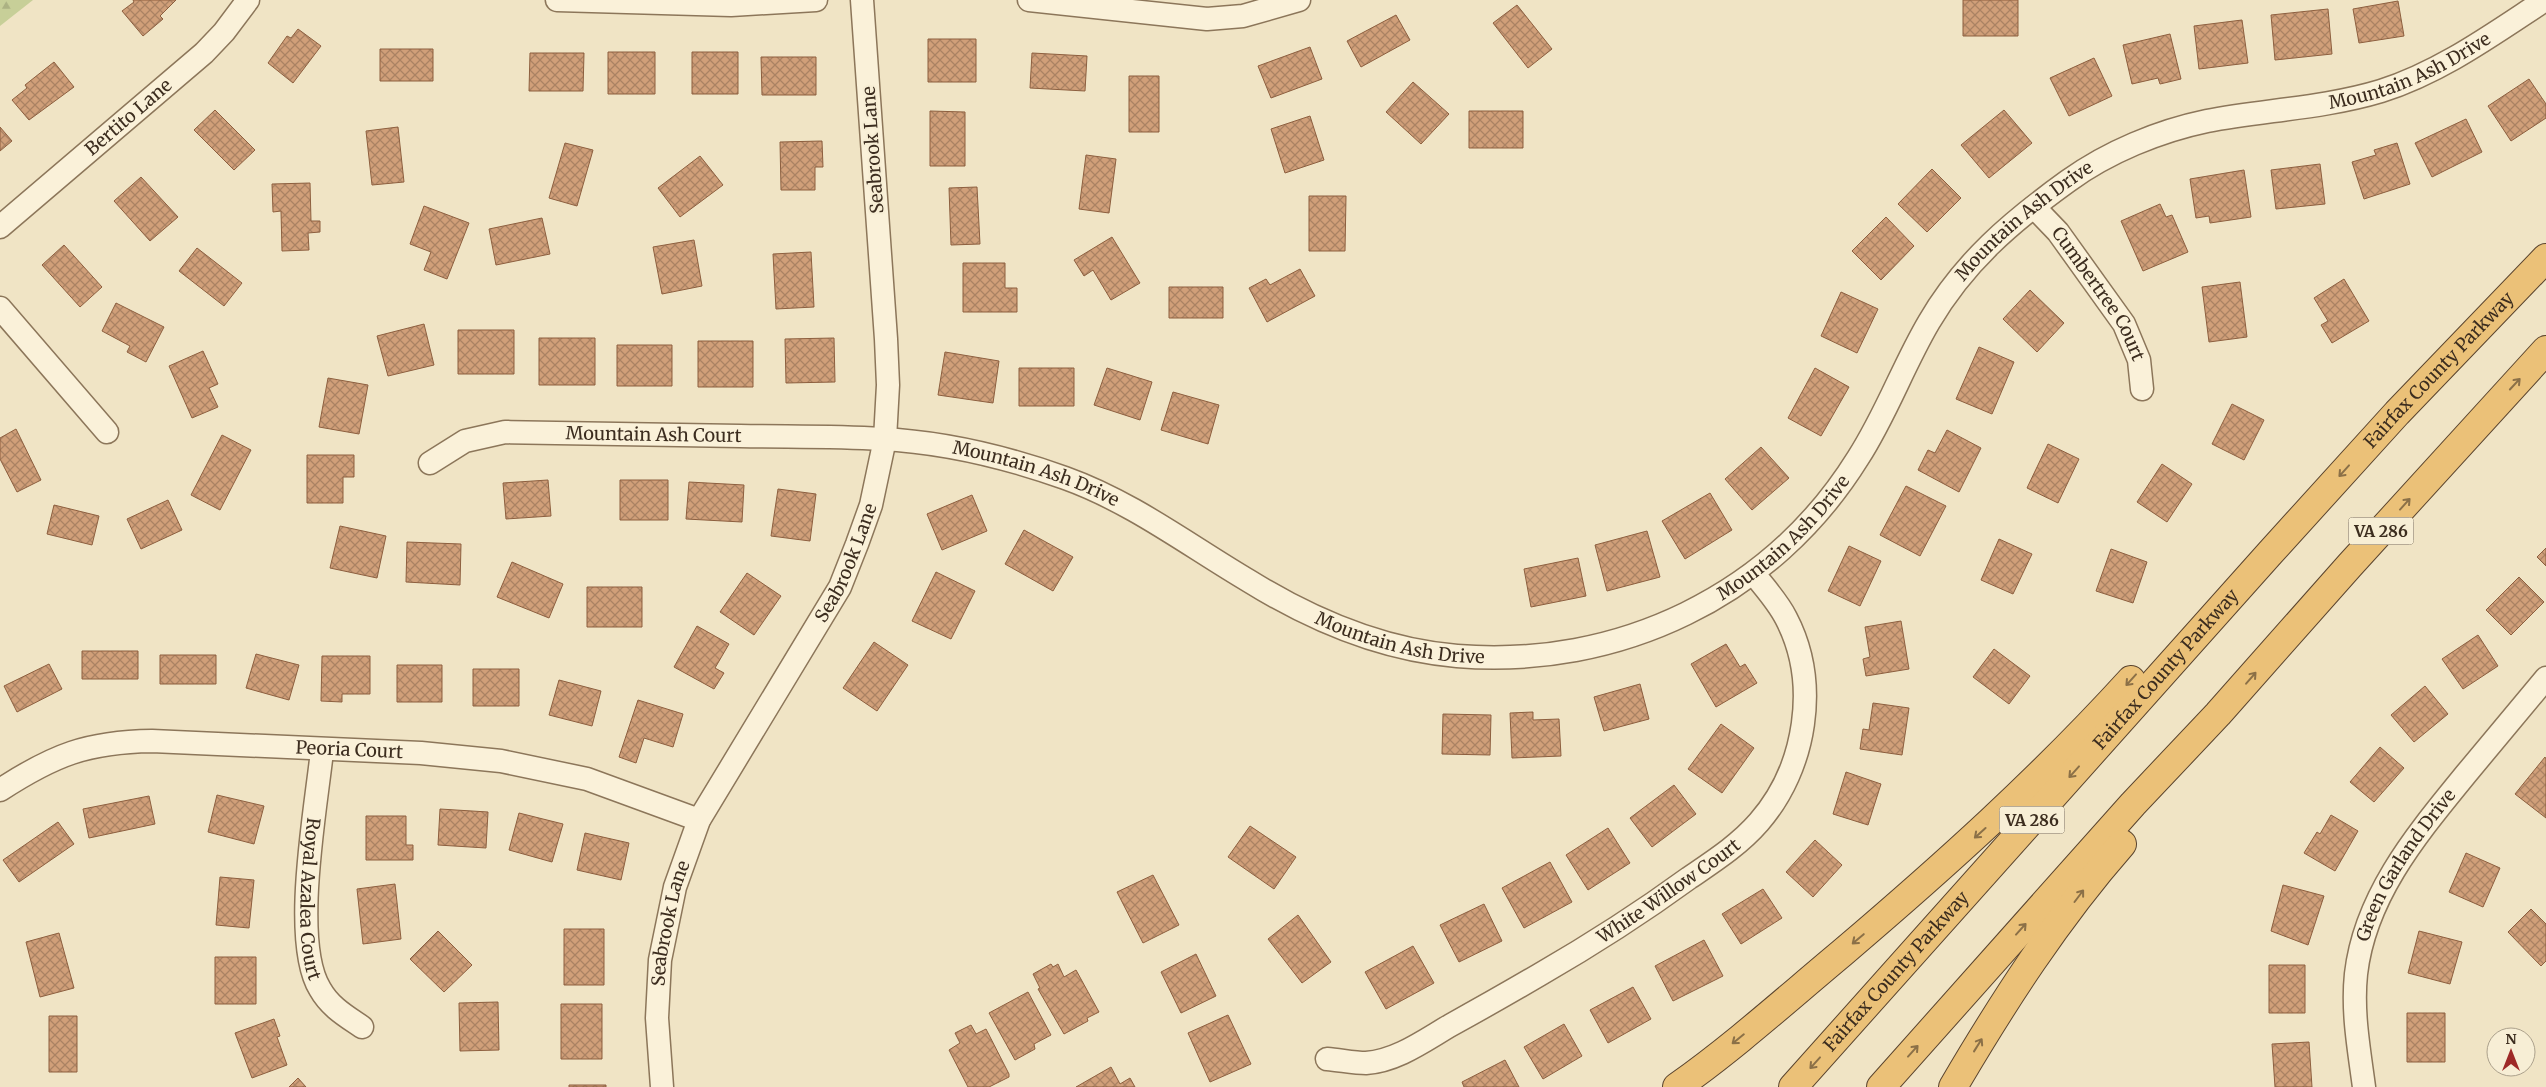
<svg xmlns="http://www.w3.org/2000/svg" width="2546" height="1087" font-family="Merriweather,serif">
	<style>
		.forest { fill: url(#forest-firs) }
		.building { fill: url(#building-cross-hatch); stroke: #8d5f3f }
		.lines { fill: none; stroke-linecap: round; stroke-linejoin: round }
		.minor-casing { stroke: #8c765a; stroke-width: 25 }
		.trunk-casing { stroke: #5a442e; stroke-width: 30 }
		.minor { stroke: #faf1d9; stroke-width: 22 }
		.trunk { stroke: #ebc178; stroke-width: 28 }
		.oneway { stroke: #8b7047 }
		.labels { text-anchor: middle; stroke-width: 4.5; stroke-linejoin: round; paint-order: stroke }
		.shield { fill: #f7eed5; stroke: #746756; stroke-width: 1 }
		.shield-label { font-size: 16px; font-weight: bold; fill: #3c2d1f }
		.street-label { font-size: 18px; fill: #3c2d1f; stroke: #f7eed5 }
	</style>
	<defs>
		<pattern id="forest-firs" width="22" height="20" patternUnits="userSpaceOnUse" patternTransform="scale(1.25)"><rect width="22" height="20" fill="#c7cf98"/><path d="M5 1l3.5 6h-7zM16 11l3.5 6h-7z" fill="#acb283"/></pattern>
		<pattern id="building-cross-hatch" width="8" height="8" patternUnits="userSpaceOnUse" patternTransform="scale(1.25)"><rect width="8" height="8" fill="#d09f79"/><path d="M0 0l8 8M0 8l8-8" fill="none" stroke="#aa8263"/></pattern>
	</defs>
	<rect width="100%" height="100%" fill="#f0e4c5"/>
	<path class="forest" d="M 0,0 L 33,0 L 0,26 Z"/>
	<path class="building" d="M 133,0 L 176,0 L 160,16 L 163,19 L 143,36 L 122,11 L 134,2 Z
		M 1963,0 L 2018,0 L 2018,36 L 1963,36 Z
		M 2398,1 L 2404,36 L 2359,43 L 2353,9 Z
		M 1517,5 L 1552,49 L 1528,68 L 1493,23 Z
		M 2328,9 L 2332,54 L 2275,60 L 2271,15 Z
		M 1396,15 L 1410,40 L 1361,67 L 1347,41 Z
		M 2242,20 L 2248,63 L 2199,69 L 2194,26 Z
		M 298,29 L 321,46 L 293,83 L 268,63 L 287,36 L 291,38 Z
		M 2170,34 L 2181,79 L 2160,84 L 2158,78 L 2132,84 L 2123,45 Z
		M 928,39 L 976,39 L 976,82 L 928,82 Z
		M 1310,47 L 1322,79 L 1271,98 L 1258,66 Z
		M 380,49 L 433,49 L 433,81 L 380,81 Z
		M 608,52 L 655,52 L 655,94 L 608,94 Z
		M 692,52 L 738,52 L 738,94 L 692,94 Z
		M 530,53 L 584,53 L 583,91 L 529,91 Z
		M 1032,53 L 1087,56 L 1085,91 L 1030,88 Z
		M 761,57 L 816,57 L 816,95 L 762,95 Z
		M 2094,58 L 2112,96 L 2069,116 L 2050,78 Z
		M 54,62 L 74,87 L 29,120 L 12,100 L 27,88 L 25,85 Z
		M 1129,76 L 1159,76 L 1159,132 L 1129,132 Z
		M 2529,79 L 2546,104 L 2546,118 L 2511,141 L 2488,106 Z
		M 1413,82 L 1449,114 L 1421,144 L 1386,112 Z
		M 215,110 L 255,150 L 234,170 L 194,130 Z
		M 2004,110 L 2032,143 L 1989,178 L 1961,145 Z
		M 930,111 L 965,112 L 965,166 L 930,166 Z
		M 1469,111 L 1523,111 L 1523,148 L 1469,148 Z
		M 1310,116 L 1324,160 L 1285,173 L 1271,129 Z
		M 2466,119 L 2482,152 L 2432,177 L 2415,143 Z
		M 0,127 L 12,141 L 0,151 Z
		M 398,127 L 404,182 L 372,185 L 366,131 Z
		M 822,141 L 823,167 L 815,167 L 815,190 L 781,190 L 780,142 Z
		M 565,143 L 593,150 L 577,206 L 549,198 Z
		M 2397,143 L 2410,184 L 2364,199 L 2352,162 L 2376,155 L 2374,150 Z
		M 1086,155 L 1116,159 L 1109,213 L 1079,209 Z
		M 700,156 L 723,185 L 680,217 L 658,188 Z
		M 2320,164 L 2325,204 L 2276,209 L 2271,170 Z
		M 1932,169 L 1961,198 L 1927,232 L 1898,204 Z
		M 2244,170 L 2251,217 L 2210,223 L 2209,216 L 2196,218 L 2190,179 Z
		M 141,177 L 178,217 L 150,241 L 114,201 Z
		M 310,183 L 311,221 L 320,221 L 320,232 L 308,233 L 309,250 L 282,251 L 281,211 L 273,212 L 272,184 Z
		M 977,187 L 980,244 L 951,245 L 949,188 Z
		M 1309,196 L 1346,196 L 1345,251 L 1309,251 Z
		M 2160,204 L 2166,217 L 2172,215 L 2188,252 L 2143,271 L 2121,221 Z
		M 424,206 L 469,223 L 447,279 L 424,270 L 431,252 L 410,244 Z
		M 1886,217 L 1914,246 L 1881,280 L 1852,251 Z
		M 542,218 L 550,254 L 496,265 L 489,229 Z
		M 1112,237 L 1140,283 L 1111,300 L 1093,270 L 1084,276 L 1074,260 Z
		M 694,240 L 702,286 L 662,294 L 653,247 Z
		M 64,245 L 102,287 L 80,307 L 42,265 Z
		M 197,248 L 242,283 L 224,306 L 179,271 Z
		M 811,252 L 814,307 L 776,309 L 773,254 Z
		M 963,263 L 1005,263 L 1005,288 L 1017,288 L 1017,312 L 963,312 Z
		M 1300,269 L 1315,296 L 1267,322 L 1249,288 L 1266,279 L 1270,285 Z
		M 2344,279 L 2369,321 L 2332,343 L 2321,325 L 2328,321 L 2314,298 Z
		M 2240,282 L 2247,337 L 2209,342 L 2202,287 Z
		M 1169,287 L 1223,287 L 1223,318 L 1169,318 Z
		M 2030,290 L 2064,323 L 2037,352 L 2003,319 Z
		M 1841,292 L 1878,309 L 1857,353 L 1821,336 Z
		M 116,303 L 164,327 L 146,362 L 127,352 L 130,346 L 102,331 Z
		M 424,324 L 434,365 L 388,376 L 377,336 Z
		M 458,330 L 514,330 L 514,374 L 458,374 Z
		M 539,338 L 595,338 L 595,385 L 539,385 Z
		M 834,338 L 835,382 L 786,383 L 785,339 Z
		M 698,341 L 753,341 L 753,387 L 698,387 Z
		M 617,345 L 672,345 L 672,386 L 617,386 Z
		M 1979,347 L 2014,362 L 1992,414 L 1956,399 Z
		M 203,351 L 218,384 L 209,388 L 218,407 L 192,418 L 169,366 Z
		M 945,352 L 999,361 L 993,403 L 938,395 Z
		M 1019,368 L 1074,368 L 1074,406 L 1019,406 Z
		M 1107,368 L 1152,382 L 1140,420 L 1094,405 Z
		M 1815,368 L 1849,387 L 1821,436 L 1788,418 Z
		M 328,378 L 368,385 L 359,434 L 319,427 Z
		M 1173,392 L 1219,405 L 1208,444 L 1161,430 Z
		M 2232,404 L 2264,420 L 2244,460 L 2212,444 Z
		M 16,429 L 41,480 L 17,492 L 0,459 L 0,438 Z
		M 1947,430 L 1981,448 L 1959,492 L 1918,470 L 1928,450 L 1935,453 Z
		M 222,435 L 251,450 L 220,510 L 191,495 Z
		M 2048,444 L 2079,459 L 2058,503 L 2027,488 Z
		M 1761,447 L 1789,478 L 1752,510 L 1725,479 Z
		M 307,455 L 354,455 L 354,477 L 343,477 L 343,503 L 307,503 Z
		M 2162,464 L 2192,484 L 2167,522 L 2137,502 Z
		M 548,480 L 551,516 L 506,519 L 503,483 Z
		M 620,480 L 668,480 L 668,520 L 620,520 Z
		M 689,482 L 744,485 L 742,522 L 686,519 Z
		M 1906,486 L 1946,506 L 1920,556 L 1880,535 Z
		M 778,489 L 816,494 L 810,541 L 771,536 Z
		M 1710,493 L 1732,530 L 1685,559 L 1662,521 Z
		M 972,495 L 987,531 L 942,550 L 927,514 Z
		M 168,500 L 182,530 L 141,549 L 127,519 Z
		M 54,505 L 99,516 L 92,545 L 47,534 Z
		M 340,526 L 386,536 L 377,578 L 330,568 Z
		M 1024,530 L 1073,557 L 1053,591 L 1005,564 Z
		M 1647,531 L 1660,577 L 1607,591 L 1595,545 Z
		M 1999,539 L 2032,554 L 2013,594 L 1981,580 Z
		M 407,542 L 461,544 L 460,585 L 406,582 Z
		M 1849,546 L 1881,561 L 1860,606 L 1828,591 Z
		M 2546,548 L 2546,566 L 2537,557 Z
		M 2111,549 L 2147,562 L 2133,603 L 2096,591 Z
		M 1578,558 L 1586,596 L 1531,607 L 1524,569 Z
		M 512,562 L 563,584 L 549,618 L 497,597 Z
		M 936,572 L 975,591 L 951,639 L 912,621 Z
		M 747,573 L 781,596 L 754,635 L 720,612 Z
		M 2519,577 L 2544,602 L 2511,635 L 2486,610 Z
		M 587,587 L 642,587 L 642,627 L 587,627 Z
		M 1901,621 L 1909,669 L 1866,676 L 1863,659 L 1870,657 L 1865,627 Z
		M 697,626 L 729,644 L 715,668 L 724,673 L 714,689 L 674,667 Z
		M 2478,635 L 2498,666 L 2463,689 L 2442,659 Z
		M 874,642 L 908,665 L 877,711 L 843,688 Z
		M 1726,644 L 1740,667 L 1745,664 L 1757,683 L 1716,707 L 1691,664 Z
		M 1994,649 L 2030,676 L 2009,704 L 1973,677 Z
		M 82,651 L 138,651 L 138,679 L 82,679 Z
		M 256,654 L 299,665 L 289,700 L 246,688 Z
		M 160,655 L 216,655 L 216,684 L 160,684 Z
		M 322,656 L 370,656 L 370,694 L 342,694 L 342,702 L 321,701 Z
		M 49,664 L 62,689 L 17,712 L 4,686 Z
		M 397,665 L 442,665 L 442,702 L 397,702 Z
		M 473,669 L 519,669 L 519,706 L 473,706 Z
		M 559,680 L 601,691 L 592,726 L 549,715 Z
		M 1640,684 L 1649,719 L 1604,731 L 1594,697 Z
		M 2425,686 L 2448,714 L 2414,742 L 2391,715 Z
		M 638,700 L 683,714 L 673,747 L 644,738 L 636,763 L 619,757 Z
		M 1873,703 L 1909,708 L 1902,755 L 1860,749 L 1863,729 L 1869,730 Z
		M 1533,712 L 1533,720 L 1559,719 L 1561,756 L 1512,758 L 1510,713 Z
		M 1443,714 L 1491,715 L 1490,755 L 1442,754 Z
		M 1721,724 L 1754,748 L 1722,793 L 1688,769 Z
		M 2380,747 L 2404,768 L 2374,802 L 2350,782 Z
		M 2545,757 L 2546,759 L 2546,818 L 2515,794 Z
		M 1846,772 L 1881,784 L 1868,825 L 1833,814 Z
		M 1674,785 L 1696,814 L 1652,847 L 1630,818 Z
		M 217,795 L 264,806 L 254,844 L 208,832 Z
		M 149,796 L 155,824 L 89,838 L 83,809 Z
		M 440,809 L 488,812 L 486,848 L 438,845 Z
		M 519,813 L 563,824 L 552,862 L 509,850 Z
		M 2331,815 L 2358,831 L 2335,871 L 2304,853 L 2317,832 L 2320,834 Z
		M 366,816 L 406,816 L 406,845 L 413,845 L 413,860 L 366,860 Z
		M 58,822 L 74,844 L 19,882 L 3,860 Z
		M 1250,826 L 1296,857 L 1274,889 L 1228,857 Z
		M 1608,828 L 1630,863 L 1588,890 L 1566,855 Z
		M 585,833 L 629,843 L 621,880 L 577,870 Z
		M 1815,840 L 1842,865 L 1813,897 L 1786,872 Z
		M 2466,853 L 2500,868 L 2483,907 L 2449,892 Z
		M 1550,862 L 1572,902 L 1524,928 L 1502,888 Z
		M 1153,875 L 1179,925 L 1143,943 L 1117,892 Z
		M 220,877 L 254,880 L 249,928 L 216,925 Z
		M 395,884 L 401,939 L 363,944 L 357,889 Z
		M 2283,885 L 2324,896 L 2308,945 L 2271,931 Z
		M 1763,889 L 1782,918 L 1741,944 L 1722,914 Z
		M 1484,904 L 1502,941 L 1459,962 L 1440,925 Z
		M 2531,909 L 2546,924 L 2546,961 L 2541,966 L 2508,932 Z
		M 1298,915 L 1331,962 L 1302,983 L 1268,939 Z
		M 564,929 L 604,929 L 604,985 L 564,985 Z
		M 438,931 L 472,965 L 444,992 L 410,959 Z
		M 2419,931 L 2462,942 L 2450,984 L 2408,973 Z
		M 59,933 L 74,988 L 40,997 L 26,942 Z
		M 1704,940 L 1723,976 L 1673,1001 L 1655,966 Z
		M 1413,946 L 1434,983 L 1386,1009 L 1365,972 Z
		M 1196,954 L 1216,996 L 1181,1013 L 1161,972 Z
		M 215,957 L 256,957 L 256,1004 L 215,1004 Z
		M 1051,964 L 1053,967 L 1058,964 L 1064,977 L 1076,970 L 1099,1012 L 1087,1018 L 1088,1021 L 1064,1034 L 1038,989 L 1040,988 L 1033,974 Z
		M 2269,965 L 2305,965 L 2305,1013 L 2269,1013 Z
		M 1633,987 L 1651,1019 L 1608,1043 L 1590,1010 Z
		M 1028,992 L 1051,1035 L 1034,1044 L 1035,1049 L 1015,1060 L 989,1013 Z
		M 498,1002 L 499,1050 L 460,1051 L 459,1003 Z
		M 561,1004 L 602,1004 L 602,1059 L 561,1059 Z
		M 2407,1013 L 2445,1013 L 2445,1062 L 2407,1062 Z
		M 1228,1015 L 1251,1064 L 1210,1082 L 1188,1033 Z
		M 49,1016 L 77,1016 L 77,1072 L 49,1072 Z
		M 274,1019 L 280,1036 L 277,1037 L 287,1065 L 252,1078 L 235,1033 Z
		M 1564,1024 L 1582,1056 L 1543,1079 L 1524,1047 Z
		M 971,1025 L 976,1034 L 986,1029 L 1009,1074 L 1009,1077 L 989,1087 L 968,1087 L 949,1050 L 960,1043 L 955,1033 Z
		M 2309,1042 L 2312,1087 L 2275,1087 L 2272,1044 Z
		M 1505,1060 L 1519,1087 L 1464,1087 L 1462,1082 Z
		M 1111,1067 L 1120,1084 L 1130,1078 L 1135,1087 L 1076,1087 Z
		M 298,1078 L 306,1087 L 289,1087 Z
		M 569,1085 L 606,1085 L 606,1087 L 569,1087 Z"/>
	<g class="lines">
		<defs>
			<g id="minor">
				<path d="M 557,0 L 731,5 L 816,0"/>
				<path d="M 1029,0 L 1207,19 L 1243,16 L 1299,0"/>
				<path id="s1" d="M 2034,207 L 2058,232 L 2124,324 L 2139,360 L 2142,389"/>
				<path id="s2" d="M 0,227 L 204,53 L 224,32 L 248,0"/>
				<path d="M 0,308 L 107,432"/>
				<path id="s3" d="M 430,463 L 465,441 L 505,432 C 583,434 661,435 740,436 C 787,437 834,436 881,439 C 943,442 1006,457 1065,478 C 1132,502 1188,545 1249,581 C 1312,620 1383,650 1457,656 C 1619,669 1772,596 1858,458 C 1886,415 1903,366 1929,322 C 1964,262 2011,222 2068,181 C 2108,152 2159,131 2207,121 C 2265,110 2325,108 2381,91 C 2441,72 2493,34 2545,0"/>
				<path id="s4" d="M 322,751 C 316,808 291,942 320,989 C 330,1007 346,1016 362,1027"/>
				<path id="s5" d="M 0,790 C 54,755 87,742 152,741 L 421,753 L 501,761 L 587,779 L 699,820"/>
				<path id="s6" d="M 1327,1059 C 1340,1060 1354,1063 1366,1063 C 1397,1061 1425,1040 1451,1025 C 1480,1009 1510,992 1539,975 C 1591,945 1641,913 1689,878 C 1714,861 1739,845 1759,822 C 1806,768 1820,683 1786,618 C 1778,602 1765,588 1754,574"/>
				<path id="s7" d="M 662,1087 L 657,1018 L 660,960 L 675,887 L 699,820 L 840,587 L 857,544 L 871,505 L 885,439 L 888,385 L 886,339 L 862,0"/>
				<path id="s8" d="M 2364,1087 C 2359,1049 2352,1012 2356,974 C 2365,895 2418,833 2466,774 C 2493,742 2519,710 2546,678"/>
			</g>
			<g id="trunk">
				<path d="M 1677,1087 C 1735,1046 1788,998 1842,953 C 1943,867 2041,779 2131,680"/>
				<path id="s9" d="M 1793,1087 L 2270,553 L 2397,413 L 2546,258"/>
				<path d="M 1881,1087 L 2133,804 L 2218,714 L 2350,565 L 2546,350"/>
				<path d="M 1953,1087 C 2003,1002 2057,918 2122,844"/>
			</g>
		</defs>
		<use href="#minor" class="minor-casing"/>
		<use href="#trunk" class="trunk-casing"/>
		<use href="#minor" class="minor"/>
		<use href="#trunk" class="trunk"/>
	</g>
	<defs><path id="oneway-shaft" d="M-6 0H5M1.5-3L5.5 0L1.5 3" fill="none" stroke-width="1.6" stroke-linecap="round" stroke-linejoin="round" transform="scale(1.25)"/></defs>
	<g class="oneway">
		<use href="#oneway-shaft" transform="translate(2515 384) rotate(-47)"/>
		<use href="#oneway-shaft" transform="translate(2344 471) rotate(132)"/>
		<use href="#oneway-shaft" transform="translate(2405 504) rotate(-48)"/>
		<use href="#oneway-shaft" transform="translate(2251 678) rotate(-49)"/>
		<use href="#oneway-shaft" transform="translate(2131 680) rotate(132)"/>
		<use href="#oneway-shaft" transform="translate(2074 772) rotate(132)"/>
		<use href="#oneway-shaft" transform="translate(1980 833) rotate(138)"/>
		<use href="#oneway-shaft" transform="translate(2079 896) rotate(-53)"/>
		<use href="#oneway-shaft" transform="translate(2021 929) rotate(-48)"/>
		<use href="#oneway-shaft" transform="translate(1858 939) rotate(140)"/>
		<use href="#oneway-shaft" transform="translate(1738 1039) rotate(141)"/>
		<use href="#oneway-shaft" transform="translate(1978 1045) rotate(-58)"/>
		<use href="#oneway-shaft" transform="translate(1913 1051) rotate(-48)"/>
		<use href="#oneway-shaft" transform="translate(1815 1063) rotate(132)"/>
	</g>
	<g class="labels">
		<g class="shield">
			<rect x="2348.5" y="517.5" width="65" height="27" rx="4"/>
			<rect x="1999.5" y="806.5" width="65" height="27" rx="4"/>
		</g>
		<g class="shield-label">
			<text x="2381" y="537">VA 286</text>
			<text x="2032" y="826">VA 286</text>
		</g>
		<g class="street-label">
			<text dy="6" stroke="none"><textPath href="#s3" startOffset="2268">Mountain Ash Drive</textPath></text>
			<text dy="6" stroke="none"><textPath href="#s2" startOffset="169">Bertito Lane</textPath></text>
			<text transform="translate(873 150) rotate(-94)" y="6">Seabrook Lane</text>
			<text dy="6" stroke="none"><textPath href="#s3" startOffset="1846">Mountain Ash Drive</textPath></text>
			<text dy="6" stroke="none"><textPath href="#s1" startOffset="109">Cumbertree Court</textPath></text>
			<text dy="6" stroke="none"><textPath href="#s9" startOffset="965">Fairfax County Parkway</textPath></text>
			<text dy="6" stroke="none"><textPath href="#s3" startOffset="231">Mountain Ash Court</textPath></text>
			<text dy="6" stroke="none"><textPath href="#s3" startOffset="618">Mountain Ash Drive</textPath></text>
			<text dy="6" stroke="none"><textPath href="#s3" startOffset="1442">Mountain Ash Drive</textPath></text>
			<text dy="6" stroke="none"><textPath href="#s7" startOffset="570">Seabrook Lane</textPath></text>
			<text dy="6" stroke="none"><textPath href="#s3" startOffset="1022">Mountain Ash Drive</textPath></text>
			<text dy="6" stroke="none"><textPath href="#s9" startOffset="560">Fairfax County Parkway</textPath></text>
			<text dy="6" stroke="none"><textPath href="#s5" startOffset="360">Peoria Court</textPath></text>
			<text dy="6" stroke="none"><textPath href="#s8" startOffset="235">Green Garland Drive</textPath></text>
			<text dy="6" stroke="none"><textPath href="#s6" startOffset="389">White Willow Court</textPath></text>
			<text dy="6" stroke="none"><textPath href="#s4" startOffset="149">Royal Azalea Court</textPath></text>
			<text dy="6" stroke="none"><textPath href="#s7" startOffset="165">Seabrook Lane</textPath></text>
			<text dy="6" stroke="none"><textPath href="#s9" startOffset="155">Fairfax County Parkway</textPath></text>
		</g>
	</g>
	<g transform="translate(2511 1052)"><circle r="24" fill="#f7eed5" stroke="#aca18c"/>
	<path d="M0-4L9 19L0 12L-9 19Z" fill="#9e2927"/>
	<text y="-8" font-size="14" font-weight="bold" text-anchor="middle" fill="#3c2d1f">N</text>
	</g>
</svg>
